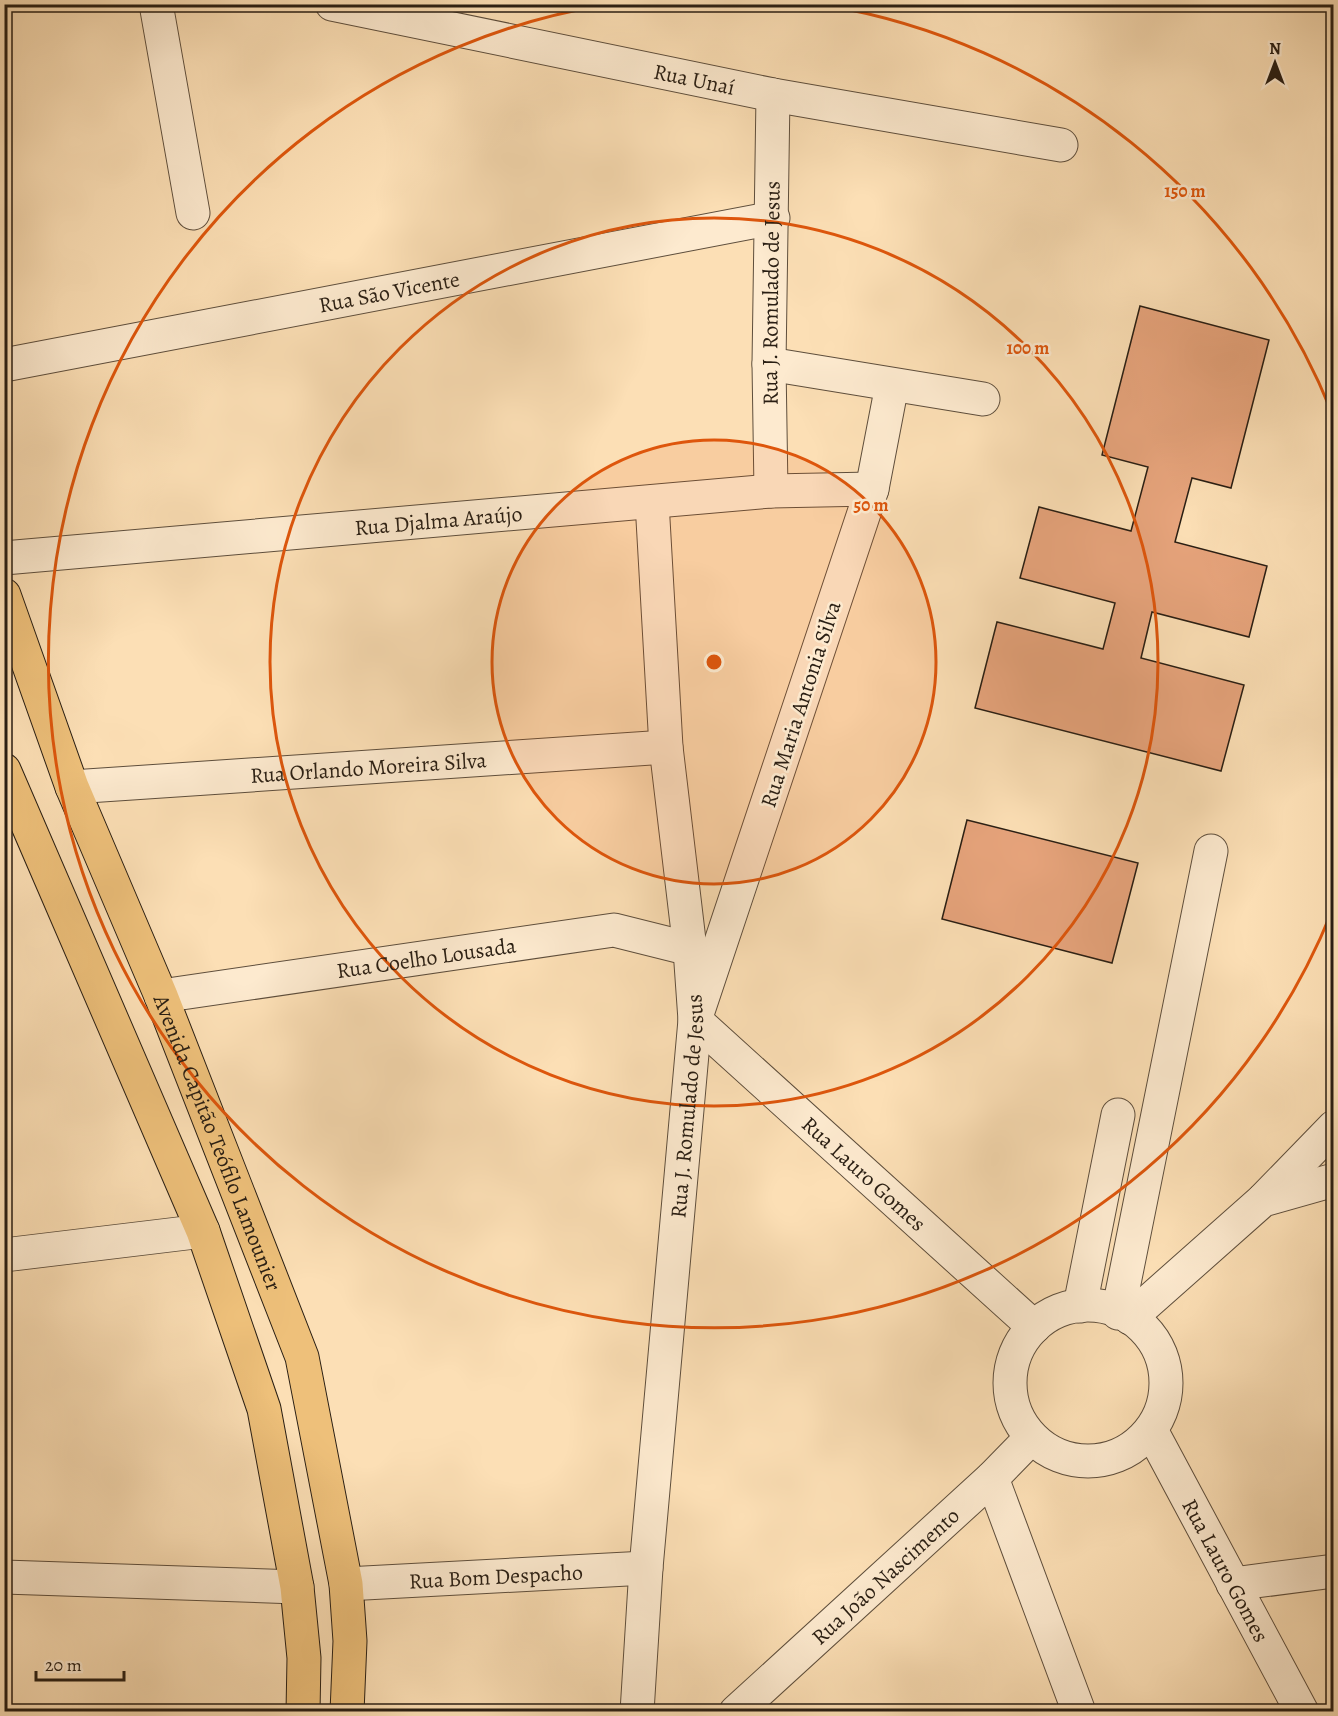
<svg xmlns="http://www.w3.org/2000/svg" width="1338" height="1716" font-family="Alegreya,serif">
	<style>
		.building { fill: #e7a47c; stroke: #291e13; stroke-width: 1.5 }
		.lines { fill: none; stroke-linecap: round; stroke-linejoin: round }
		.minor-casing { stroke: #5e4e3c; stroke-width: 35 }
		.major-casing { stroke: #291e13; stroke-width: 35 }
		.minor { stroke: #fdeacf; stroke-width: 33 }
		.major { stroke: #eec07a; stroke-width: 33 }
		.ring { fill: none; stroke: #de560c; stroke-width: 3 }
		.labels { text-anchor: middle; stroke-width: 5; stroke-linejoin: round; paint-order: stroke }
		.street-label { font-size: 22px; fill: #291e13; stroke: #fdeacf }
		.centre { fill: #de560c; stroke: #fdeacf; stroke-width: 3 }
		.ring-label { font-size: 18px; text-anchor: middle; font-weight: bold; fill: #de560c; stroke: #fdeacf; stroke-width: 5; stroke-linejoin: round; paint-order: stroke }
	</style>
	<rect width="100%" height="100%" fill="#fcdfb5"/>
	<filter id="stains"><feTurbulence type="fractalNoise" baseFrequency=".00333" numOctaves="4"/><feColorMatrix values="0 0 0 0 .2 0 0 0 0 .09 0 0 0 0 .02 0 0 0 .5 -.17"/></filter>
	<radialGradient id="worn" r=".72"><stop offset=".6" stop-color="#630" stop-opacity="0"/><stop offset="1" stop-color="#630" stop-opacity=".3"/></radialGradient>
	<path class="building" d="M 1140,306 L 1269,340 L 1231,488 L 1192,478 L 1175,542 L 1267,566 L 1249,637 L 1152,612 L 1141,658 L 1244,685 L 1221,771 L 975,708 L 997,622 L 1103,649 L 1115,603 L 1020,578 L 1039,507 L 1131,531 L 1148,467 L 1102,455 Z
		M 967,820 L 1138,863 L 1112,963 L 942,919 Z"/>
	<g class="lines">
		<defs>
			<g id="minor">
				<path d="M 156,4 L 193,213"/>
				<path id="s1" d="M 332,4 L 773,95 L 1061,145"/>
				<path d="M 769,364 L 983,399"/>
				<path id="s2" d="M 4,365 L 773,218"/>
				<path id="s3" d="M 892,385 L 872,489 L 695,1020 L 1034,1327"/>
				<path id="s4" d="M 771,491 L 769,364 L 773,95"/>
				<path id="s5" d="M 4,558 L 771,491 L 872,489"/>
				<path id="s6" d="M 72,787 L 666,747"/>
				<path id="s7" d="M 161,996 L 614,930 L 690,949"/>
				<path d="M 1264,1199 L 1334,1127"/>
				<path d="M 4,1255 L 203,1231"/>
				<circle cx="1088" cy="1383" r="78"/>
				<path d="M 1080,1306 L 1118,1115"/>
				<path d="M 1118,1313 L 1211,851"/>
				<path d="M 1130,1318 L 1263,1200 L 1334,1180"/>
				<path id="s8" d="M 1151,1430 L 1302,1712"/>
				<path d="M 992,1478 L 1079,1712"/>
				<path d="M 4,1577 L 297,1587"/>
				<path id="s9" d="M 346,1584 L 646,1568"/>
				<path d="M 1233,1584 L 1334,1571"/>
				<path id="s10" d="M 637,1712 L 646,1568 L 695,1020 L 690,949 L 666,747 L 652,502"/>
				<path id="s11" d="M 736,1712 L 992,1478 L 1031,1438"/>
			</g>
			<g id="major">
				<path id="s12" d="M 4,595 L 72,787 L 161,996 L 302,1357 L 346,1584 L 350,1641 L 347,1712"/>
				<path d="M 4,770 L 203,1231 L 264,1409 L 297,1587 L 304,1658 L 303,1712"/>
			</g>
		</defs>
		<use href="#minor" class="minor-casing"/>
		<use href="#major" class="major-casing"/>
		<use href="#minor" class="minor"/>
		<use href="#major" class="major"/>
	</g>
	<circle cx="714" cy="662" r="222" fill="#de560c" fill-opacity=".12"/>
	<g class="ring">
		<circle cx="714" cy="662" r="222"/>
		<circle cx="714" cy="662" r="444"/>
		<path d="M1332 911A666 666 0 1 1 604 5M824 5A666 666 0 0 1 1332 413"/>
	</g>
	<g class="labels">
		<g class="street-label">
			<text dy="8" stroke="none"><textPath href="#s1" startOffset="370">Rua Unaí</textPath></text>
			<text dy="8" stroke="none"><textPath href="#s2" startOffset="392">Rua São Vicente</textPath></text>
			<text dy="8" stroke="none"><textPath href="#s4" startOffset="198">Rua J. Romulado de Jesus</textPath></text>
			<text dy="8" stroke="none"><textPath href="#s5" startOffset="436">Rua Djalma Araújo</textPath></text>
			<text transform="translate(800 704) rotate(-72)" y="8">Rua Maria Antonia Silva</text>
			<text dy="8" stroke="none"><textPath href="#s6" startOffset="297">Rua Orlando Moreira Silva</textPath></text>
			<text dy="8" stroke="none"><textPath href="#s7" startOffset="268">Rua Coelho Lousada</textPath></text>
			<text dy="8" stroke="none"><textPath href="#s10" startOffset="608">Rua J. Romulado de Jesus</textPath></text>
			<text dy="8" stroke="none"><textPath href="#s12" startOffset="588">Avenida Capitão Teófilo Lamounier</textPath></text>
			<text dy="8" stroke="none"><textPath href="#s3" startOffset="894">Rua Lauro Gomes</textPath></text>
			<text dy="8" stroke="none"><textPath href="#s8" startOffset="159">Rua Lauro Gomes</textPath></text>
			<text dy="8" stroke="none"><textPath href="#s9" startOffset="150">Rua Bom Despacho</textPath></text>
			<text dy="8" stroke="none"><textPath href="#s11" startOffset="202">Rua João Nascimento</textPath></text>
		</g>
	</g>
	<circle cx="714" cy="662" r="9" class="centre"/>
	<g class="ring-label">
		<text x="1185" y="197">150 m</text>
		<text x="1028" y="354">100 m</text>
		<text x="871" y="511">50 m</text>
	</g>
	<rect width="1338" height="1716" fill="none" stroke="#fcdfb5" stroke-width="24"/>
	<rect x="6" y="6" width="1326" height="1704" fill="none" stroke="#291e13" stroke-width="3"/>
	<rect x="12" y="12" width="1314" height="1692" fill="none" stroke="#291e13" stroke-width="1.5"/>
	<g transform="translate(1275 63)" stroke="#fdeacf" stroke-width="4.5" paint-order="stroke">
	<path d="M0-4.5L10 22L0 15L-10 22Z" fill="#291e13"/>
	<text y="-9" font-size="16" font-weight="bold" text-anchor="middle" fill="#291e13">N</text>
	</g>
	<path d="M36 1671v9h88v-9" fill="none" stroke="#291e13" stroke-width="3"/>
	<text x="45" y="1671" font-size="18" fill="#291e13" stroke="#fdeacf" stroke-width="4.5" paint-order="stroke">20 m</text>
	<rect width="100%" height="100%" filter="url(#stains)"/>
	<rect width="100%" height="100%" fill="url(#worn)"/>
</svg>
